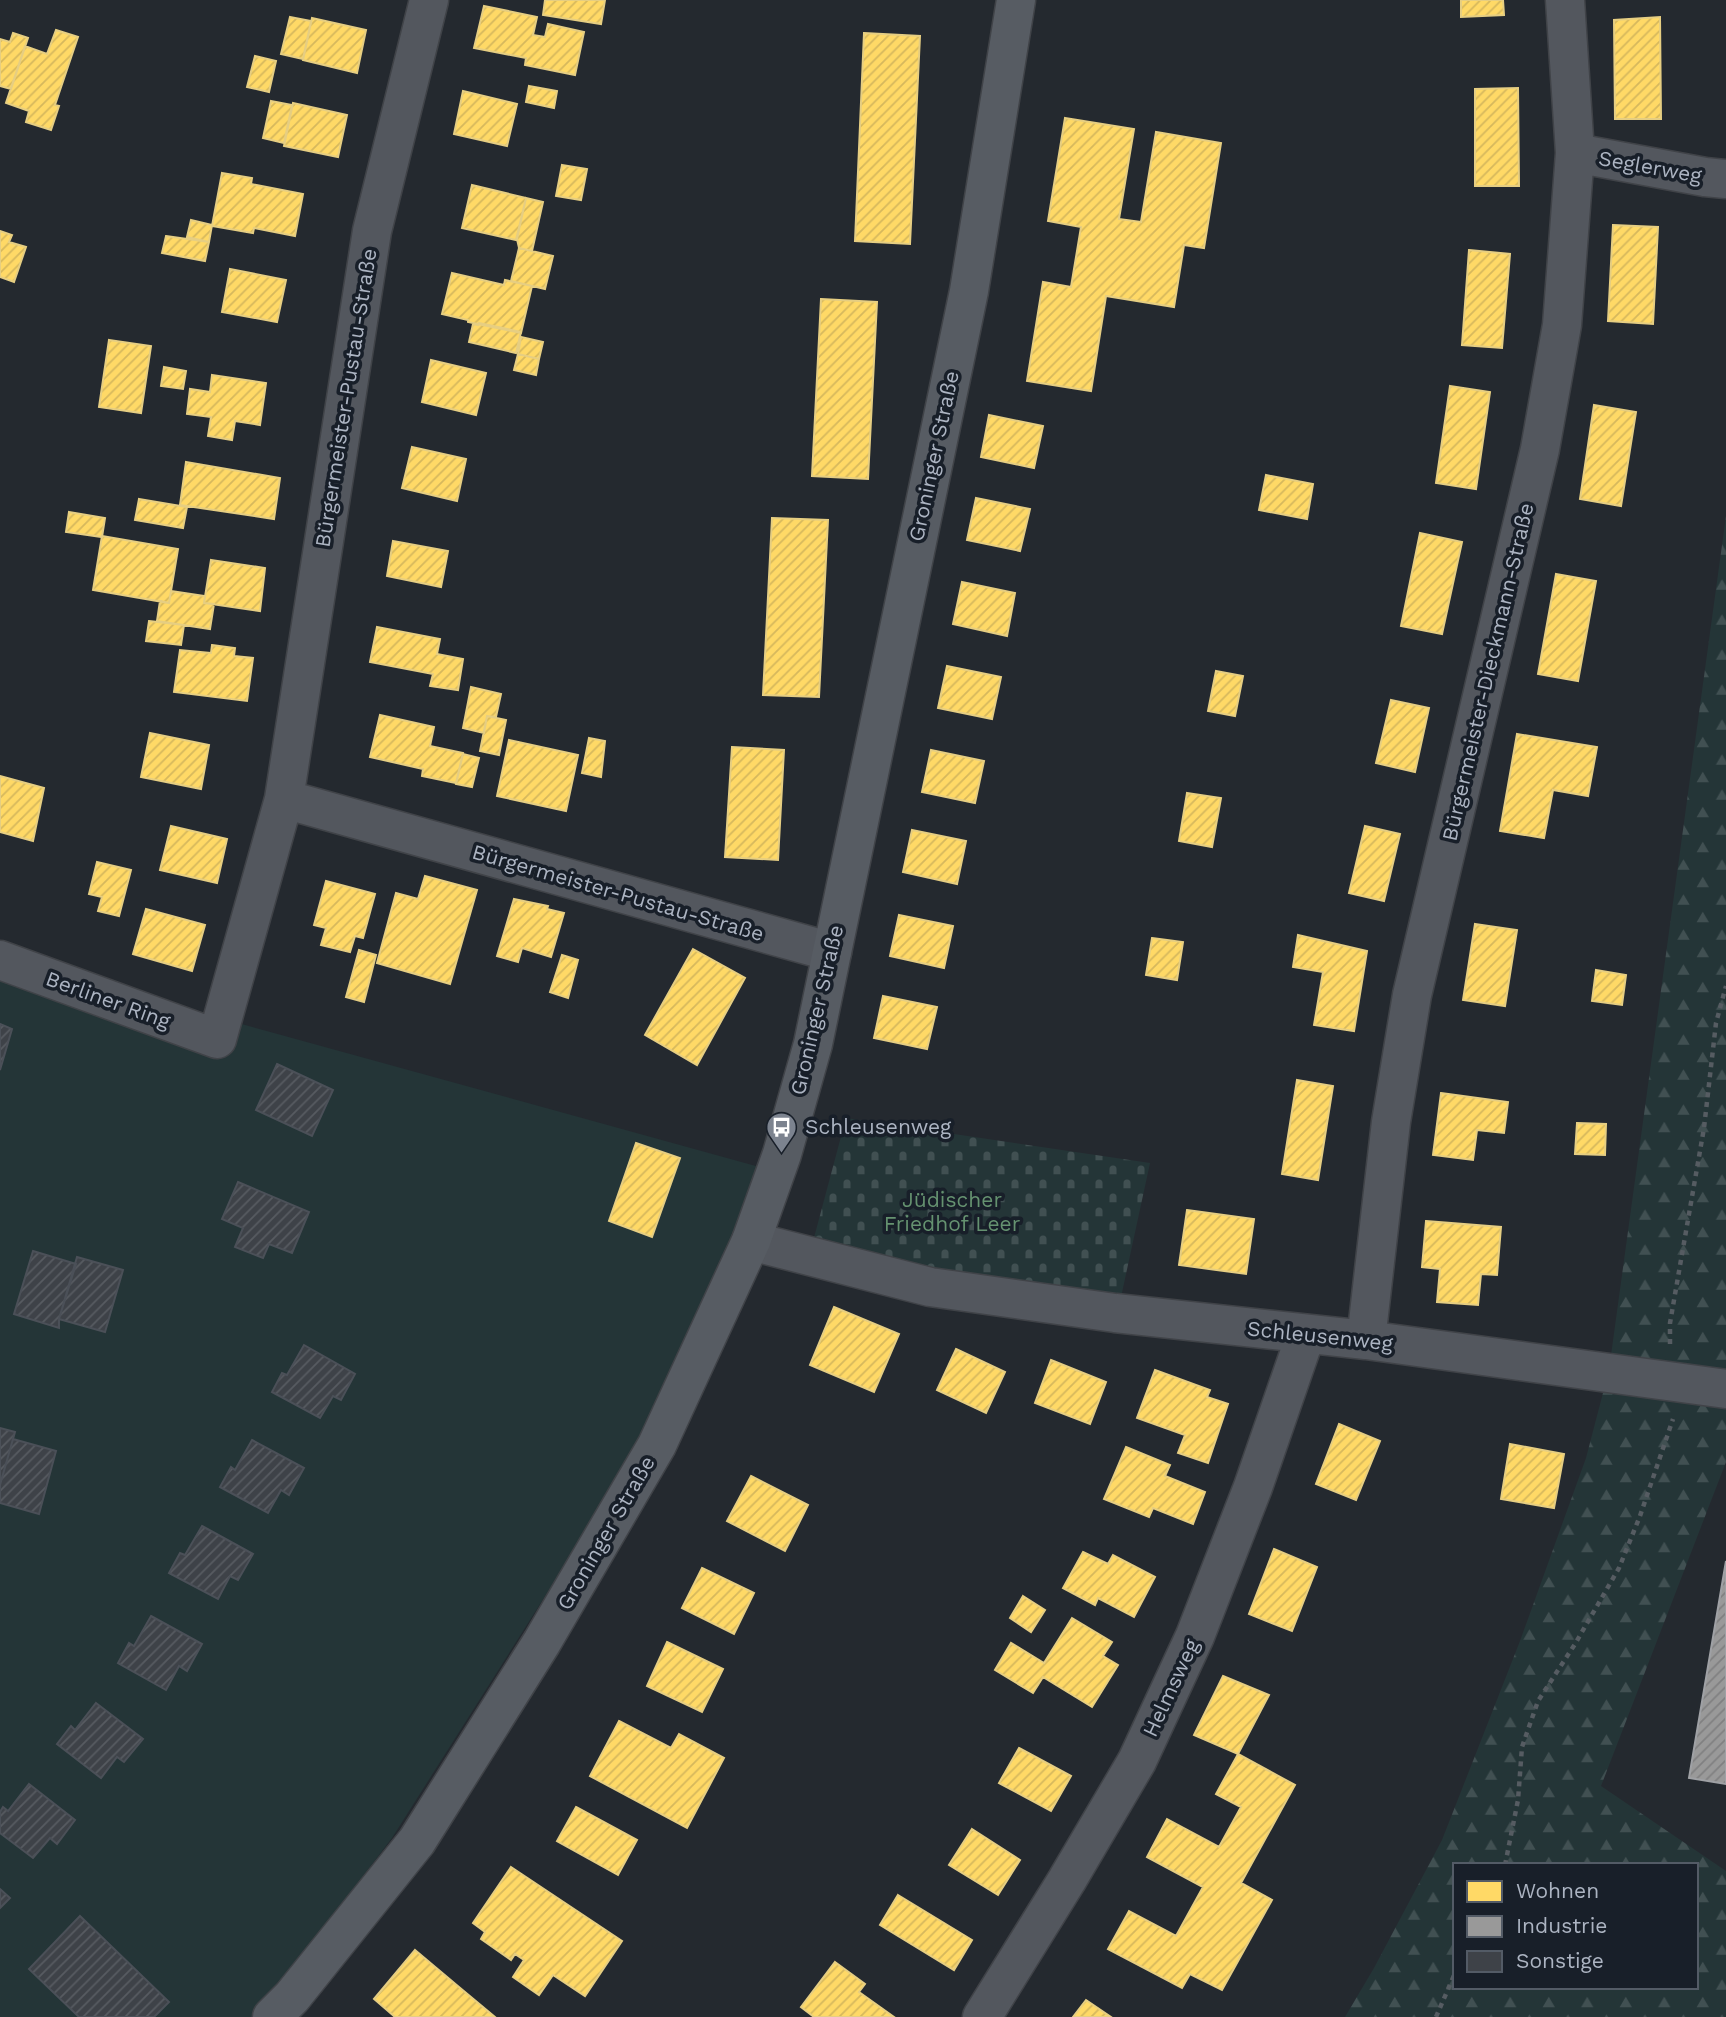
<svg xmlns="http://www.w3.org/2000/svg" width="1726" height="2017" font-family="'Work Sans',sans-serif">
	<style>
		.grass { fill: #243537 }
		.forest { fill: url(#forest-firs); fill-rule: evenodd }
		.cemetery { fill: url(#cemetery-stones) }
		.homes { fill: url(#homes-hatch); stroke: #e6ce82; stroke-width: 2 }
		.industry { fill: url(#industry-hatch); stroke: #9fa1a5; stroke-width: 2 }
		.building { fill: url(#building-hatch); stroke: #4b5058; stroke-width: 2 }
		.lines { fill: none; stroke-linecap: round; stroke-linejoin: round }
		.street-casing { stroke: #404348; stroke-width: 41 }
		.secondary-casing { stroke: #404348; stroke-width: 41 }
		.path { stroke: #565c62; stroke-width: 4.5; stroke-dasharray: 5 5; stroke-linecap: butt }
		.street { stroke: #53575e; stroke-width: 38 }
		.secondary { stroke: #575c63; stroke-width: 38 }
		.labels { text-anchor: middle; stroke-width: 7; stroke-linejoin: round; paint-order: stroke }
		.street-label { font-size: 21px; fill: #acb4c2; stroke: #181f29 }
		.poi-label { font-size: 21px; fill: #acb4c2; stroke: #181f29; text-anchor: start }
		.park-label { font-size: 21px; fill: #659270; stroke: #181f29 }
	</style>
	<defs>
		<pattern id="forest-firs" width="22" height="20" patternUnits="userSpaceOnUse" patternTransform="scale(1.75)"><rect width="22" height="20" fill="#243537"/><path d="M5 1l3.5 6h-7zM16 11l3.5 6h-7z" fill="#415052"/></pattern>
		<pattern id="cemetery-stones" width="16" height="16" patternUnits="userSpaceOnUse" patternTransform="scale(1.75)"><rect width="16" height="16" fill="#243537"/><path d="M2 7V4a2 2 0 0 1 4 0v3zM10 15v-3a2 2 0 0 1 4 0v3z" fill="#415052"/></pattern>
		<pattern id="homes-hatch" width="6" height="6" patternUnits="userSpaceOnUse" patternTransform="scale(1.75)"><rect width="6" height="6" fill="#ffd966"/><path d="M-1 1l2-2M0 6l6-6M5 7l2-2" fill="none" stroke="#d6b85d"/></pattern>
		<pattern id="industry-hatch" width="6" height="6" patternUnits="userSpaceOnUse" patternTransform="scale(1.75)"><rect width="6" height="6" fill="#999"/><path d="M-1 1l2-2M0 6l6-6M5 7l2-2" fill="none" stroke="#808081"/></pattern>
		<pattern id="building-hatch" width="6" height="6" patternUnits="userSpaceOnUse" patternTransform="scale(1.75)"><rect width="6" height="6" fill="#3e4248"/><path d="M-1 1l2-2M0 6l6-6M5 7l2-2" fill="none" stroke="#575b61"/></pattern>
	</defs>
	<rect width="100%" height="100%" fill="#24292f"/>
	<path class="grass" d="M 0,972 L 238,1023 L 767,1169 L 644,1440 L 392,1838 L 279,1987 L 253,2017 L 0,2017 Z"/>
	<path class="forest" d="M 1726,516 L 1726,1462 L 1601,1786 L 1726,1871 L 1726,2017 L 1345,2017 L 1374,1968 L 1442,1840 L 1520,1641 L 1586,1458 L 1609,1370 ZM 1455,1865 L 1696,1865 L 1696,1987 L 1455,1987 Z"/>
	<path class="cemetery" d="M 846,1118 L 1150,1163 L 1118,1311 L 811,1249 Z"/>
	<path class="homes" d="M 545,0 L 605,0 L 601,24 L 543,15 Z
		M 1461,0 L 1503,0 L 1504,15 L 1461,17 Z
		M 484,6 L 537,17 L 533,35 L 545,37 L 548,24 L 584,32 L 575,75 L 525,65 L 526,58 L 474,48 Z
		M 290,17 L 311,21 L 303,59 L 281,54 Z
		M 1660,17 L 1661,119 L 1615,119 L 1614,20 Z
		M 312,18 L 366,30 L 357,73 L 303,60 Z
		M 56,30 L 78,37 L 55,105 L 59,106 L 51,130 L 26,122 L 29,111 L 6,103 L 25,46 L 47,54 Z
		M 13,33 L 28,38 L 11,89 L 0,86 L 0,39 L 10,42 Z
		M 864,33 L 920,36 L 910,244 L 855,241 Z
		M 255,56 L 276,61 L 269,92 L 247,87 Z
		M 529,86 L 557,91 L 554,108 L 526,102 Z
		M 1518,88 L 1519,186 L 1475,186 L 1475,89 Z
		M 463,91 L 517,104 L 507,146 L 454,134 Z
		M 271,101 L 292,105 L 284,143 L 263,138 Z
		M 293,103 L 347,115 L 338,157 L 284,146 Z
		M 1065,118 L 1134,129 L 1119,219 L 1141,222 L 1156,132 L 1221,143 L 1204,248 L 1184,245 L 1174,307 L 1106,296 L 1091,391 L 1027,381 L 1043,282 L 1071,287 L 1081,227 L 1048,221 Z
		M 562,165 L 587,169 L 581,200 L 556,196 Z
		M 222,173 L 252,178 L 251,184 L 303,194 L 295,236 L 254,228 L 253,233 L 212,226 Z
		M 472,185 L 526,198 L 516,240 L 462,228 Z
		M 526,198 L 543,202 L 532,251 L 519,248 L 517,239 Z
		M 191,220 L 212,225 L 209,242 L 187,237 Z
		M 1613,225 L 1658,227 L 1653,324 L 1608,321 Z
		M 0,231 L 12,235 L 9,242 L 26,247 L 14,282 L 0,277 Z
		M 166,236 L 209,242 L 205,261 L 162,253 Z
		M 519,248 L 553,256 L 545,289 L 511,281 Z
		M 1469,250 L 1510,254 L 1502,348 L 1462,345 Z
		M 230,269 L 286,280 L 277,322 L 222,312 Z
		M 452,273 L 504,285 L 505,280 L 532,286 L 521,333 L 468,322 L 468,320 L 442,314 Z
		M 821,299 L 877,302 L 868,479 L 812,476 Z
		M 479,323 L 521,332 L 516,353 L 469,342 L 473,324 L 478,325 Z
		M 521,337 L 543,342 L 539,359 L 518,354 Z
		M 109,340 L 151,346 L 141,413 L 99,407 Z
		M 518,354 L 539,359 L 536,375 L 514,370 Z
		M 431,360 L 486,373 L 476,415 L 422,402 Z
		M 164,367 L 186,371 L 183,389 L 161,386 Z
		M 212,375 L 266,383 L 260,425 L 235,421 L 232,440 L 208,436 L 211,417 L 187,414 L 190,389 L 210,392 Z
		M 1450,386 L 1490,392 L 1476,489 L 1436,483 Z
		M 1594,405 L 1636,412 L 1621,506 L 1580,499 Z
		M 989,415 L 1043,426 L 1034,468 L 981,457 Z
		M 412,447 L 466,459 L 457,501 L 402,488 Z
		M 186,462 L 280,478 L 274,519 L 180,505 Z
		M 1266,475 L 1313,484 L 1307,519 L 1259,510 Z
		M 976,498 L 1030,509 L 1020,551 L 967,540 Z
		M 139,499 L 187,507 L 183,528 L 135,520 Z
		M 69,512 L 105,518 L 102,537 L 66,532 Z
		M 772,518 L 828,520 L 819,697 L 763,695 Z
		M 1420,533 L 1462,542 L 1442,634 L 1401,626 Z
		M 102,536 L 178,549 L 169,603 L 93,590 Z
		M 393,541 L 448,551 L 441,587 L 387,576 Z
		M 211,560 L 265,568 L 260,611 L 204,603 Z
		M 1556,574 L 1596,581 L 1578,681 L 1538,674 Z
		M 962,582 L 1015,593 L 1007,636 L 953,624 Z
		M 171,591 L 205,596 L 204,603 L 214,604 L 210,629 L 157,621 L 160,601 L 169,603 Z
		M 149,621 L 184,625 L 181,645 L 146,641 Z
		M 377,627 L 440,639 L 437,654 L 463,659 L 458,690 L 430,686 L 433,674 L 370,662 Z
		M 212,645 L 235,648 L 234,656 L 253,658 L 247,701 L 174,692 L 180,650 L 211,653 Z
		M 947,666 L 1001,677 L 992,719 L 938,708 Z
		M 1216,671 L 1243,676 L 1235,716 L 1208,711 Z
		M 471,687 L 501,694 L 496,717 L 487,716 L 484,733 L 463,728 Z
		M 1391,700 L 1429,708 L 1415,772 L 1376,763 Z
		M 380,715 L 434,727 L 430,746 L 463,753 L 456,783 L 422,776 L 423,769 L 370,757 Z
		M 487,716 L 506,720 L 499,755 L 480,751 Z
		M 150,733 L 209,745 L 201,789 L 141,777 Z
		M 1517,734 L 1597,747 L 1588,796 L 1553,790 L 1544,838 L 1500,831 Z
		M 589,738 L 605,741 L 601,777 L 582,773 Z
		M 509,740 L 578,755 L 566,811 L 497,796 Z
		M 732,747 L 784,750 L 778,860 L 725,857 Z
		M 931,750 L 984,761 L 975,803 L 922,792 Z
		M 463,754 L 479,758 L 472,787 L 456,784 Z
		M 0,776 L 44,788 L 33,841 L 0,832 Z
		M 1187,793 L 1221,798 L 1212,847 L 1179,841 Z
		M 171,826 L 227,839 L 217,883 L 160,870 Z
		M 1365,826 L 1400,834 L 1384,901 L 1349,893 Z
		M 912,830 L 966,841 L 957,884 L 903,872 Z
		M 97,862 L 131,870 L 119,916 L 98,911 L 102,897 L 89,894 Z
		M 425,876 L 477,890 L 450,984 L 377,963 L 396,893 L 418,899 Z
		M 326,881 L 375,894 L 363,938 L 355,936 L 350,952 L 321,945 L 326,928 L 314,925 Z
		M 514,899 L 548,906 L 547,909 L 564,913 L 551,957 L 522,948 L 518,962 L 497,956 Z
		M 146,909 L 205,925 L 192,971 L 133,954 Z
		M 899,915 L 953,926 L 944,968 L 890,956 Z
		M 1475,924 L 1517,930 L 1505,1006 L 1463,1000 Z
		M 1298,935 L 1367,951 L 1354,1031 L 1314,1025 L 1323,972 L 1293,967 Z
		M 1152,938 L 1183,942 L 1177,980 L 1146,975 Z
		M 693,949 L 745,978 L 697,1065 L 645,1035 Z
		M 359,950 L 376,955 L 364,1002 L 346,997 Z
		M 562,955 L 578,960 L 568,998 L 550,992 Z
		M 1596,970 L 1626,975 L 1622,1005 L 1592,1001 Z
		M 883,996 L 937,1007 L 927,1049 L 874,1038 Z
		M 1297,1080 L 1333,1086 L 1318,1180 L 1282,1174 Z
		M 1441,1093 L 1508,1102 L 1504,1133 L 1477,1130 L 1473,1160 L 1433,1155 Z
		M 1577,1123 L 1606,1124 L 1605,1155 L 1575,1154 Z
		M 636,1143 L 680,1158 L 652,1237 L 609,1221 Z
		M 1187,1210 L 1254,1219 L 1246,1274 L 1179,1265 Z
		M 1426,1221 L 1501,1227 L 1497,1275 L 1481,1274 L 1478,1305 L 1437,1302 L 1440,1269 L 1422,1267 Z
		M 834,1307 L 899,1334 L 874,1392 L 810,1365 Z
		M 956,1349 L 1005,1372 L 986,1413 L 937,1390 Z
		M 1051,1360 L 1106,1382 L 1090,1424 L 1035,1403 Z
		M 1155,1370 L 1210,1390 L 1207,1397 L 1228,1404 L 1208,1463 L 1178,1453 L 1185,1435 L 1137,1418 Z
		M 1339,1424 L 1380,1441 L 1356,1500 L 1316,1484 Z
		M 1510,1444 L 1564,1454 L 1554,1508 L 1501,1499 Z
		M 1126,1447 L 1170,1465 L 1165,1476 L 1205,1492 L 1193,1524 L 1153,1508 L 1149,1517 L 1104,1499 Z
		M 751,1476 L 808,1505 L 785,1551 L 727,1521 Z
		M 1274,1549 L 1317,1567 L 1292,1631 L 1249,1614 Z
		M 1083,1552 L 1108,1564 L 1113,1555 L 1155,1577 L 1134,1617 L 1098,1598 L 1095,1605 L 1063,1588 Z
		M 702,1568 L 754,1593 L 734,1634 L 682,1608 Z
		M 1023,1596 L 1045,1610 L 1031,1632 L 1010,1618 Z
		M 1072,1618 L 1112,1642 L 1103,1656 L 1118,1665 L 1092,1707 L 1043,1677 L 1033,1693 L 995,1670 L 1011,1643 L 1044,1663 Z
		M 667,1642 L 723,1669 L 702,1712 L 647,1686 Z
		M 1223,1676 L 1269,1695 L 1238,1754 L 1194,1735 Z
		M 619,1721 L 671,1748 L 679,1734 L 724,1758 L 687,1828 L 590,1776 Z
		M 1019,1748 L 1071,1776 L 1051,1811 L 999,1783 Z
		M 1238,1754 L 1295,1785 L 1241,1883 L 1272,1900 L 1222,1990 L 1190,1974 L 1182,1988 L 1108,1949 L 1129,1911 L 1176,1936 L 1203,1887 L 1147,1857 L 1167,1819 L 1219,1847 L 1241,1807 L 1216,1794 Z
		M 576,1807 L 637,1840 L 618,1875 L 557,1841 Z
		M 972,1829 L 1020,1860 L 998,1895 L 949,1865 Z
		M 511,1867 L 622,1941 L 585,1996 L 553,1975 L 539,1995 L 513,1977 L 524,1960 L 515,1954 L 511,1960 L 481,1939 L 485,1932 L 473,1923 Z
		M 898,1895 L 972,1940 L 954,1970 L 880,1925 Z
		M 415,1950 L 459,1987 L 495,2017 L 395,2017 L 374,1999 Z
		M 835,1962 L 865,1984 L 859,1992 L 894,2017 L 814,2017 L 801,2007 Z
		M 1086,2000 L 1111,2017 L 1073,2017 Z"/>
	<path class="industry" d="M 1726,1561 L 1726,1784 L 1689,1778 Z"/>
	<path class="building" d="M 0,1024 L 12,1029 L 0,1070 Z
		M 277,1064 L 333,1090 L 312,1136 L 256,1110 Z
		M 238,1182 L 309,1212 L 292,1253 L 269,1244 L 263,1258 L 235,1247 L 243,1228 L 222,1219 Z
		M 33,1251 L 76,1264 L 59,1319 L 59,1328 L 14,1314 Z
		M 77,1257 L 123,1270 L 105,1332 L 59,1319 Z
		M 304,1345 L 355,1374 L 341,1400 L 333,1396 L 320,1418 L 272,1392 L 282,1373 L 287,1375 Z
		M 0,1428 L 15,1432 L 0,1485 Z
		M 13,1439 L 56,1451 L 39,1514 L 0,1503 L 0,1485 Z
		M 252,1440 L 304,1468 L 289,1495 L 281,1490 L 268,1513 L 220,1487 L 231,1467 L 235,1470 Z
		M 202,1526 L 253,1554 L 238,1580 L 230,1576 L 218,1599 L 169,1573 L 180,1553 L 185,1555 Z
		M 151,1616 L 202,1644 L 187,1671 L 179,1666 L 166,1690 L 118,1663 L 129,1643 L 134,1646 Z
		M 96,1703 L 143,1739 L 124,1762 L 117,1757 L 101,1778 L 57,1744 L 71,1726 L 75,1730 Z
		M 29,1784 L 75,1820 L 57,1844 L 50,1838 L 33,1858 L 0,1833 L 0,1812 L 3,1807 L 8,1811 Z
		M 0,1889 L 10,1898 L 0,1908 Z
		M 80,1916 L 169,2002 L 154,2017 L 79,2017 L 29,1969 Z"/>
	<g class="lines">
		<defs>
			<path id="street" d="M 1575,153 L 1705,177 L 1726,179
				M 284,799 L 832,952
				M 0,960 L 217,1039 L 284,799 L 372,231 L 429,0
				M 751,1241 L 930,1287 L 1115,1313 L 1366,1340 L 1726,1389
				M 1366,1340 L 1391,1122 L 1412,995 L 1540,449 L 1562,325 L 1575,153 L 1565,0
				M 982,2017 L 1067,1880 L 1137,1761 L 1195,1636 L 1253,1487 L 1306,1334"/>
			<path id="secondary" d="M 272,2017 L 292,1997 L 417,1841 L 542,1642 L 657,1445 L 751,1241 L 782,1154 L 813,1044 L 969,291 L 1016,0"/>
		</defs>
		<use href="#street" class="street-casing"/>
		<use href="#secondary" class="secondary-casing"/>
		<path class="path" d="M 1670,1344 L 1670,1323 L 1704,1128 L 1716,1023 L 1726,986
			M 1505,1865 L 1518,1800 L 1522,1747 L 1538,1701 L 1575,1644 L 1619,1568 L 1640,1516 L 1673,1419
			M 1436,2017 L 1455,1973"/>
		<use href="#street" class="street"/>
		<use href="#secondary" class="secondary"/>
	</g>
	<defs>
		<symbol id="bus-pin" viewBox="-11 -11 22 30"><path d="M0 17L-7.5 6A9.5 9.5 0 1 1 7.5 6Z" fill="#7c838f" stroke="#181f29"/><path d="M-5-6H5V4H4V6H2V4H-2V6H-4V4H-5ZM-3.5-4V0h7V-4ZM-3.5 1.2v1.5H-2V1.2ZM2 1.2v1.5H3.5V1.2Z" fill="#fff"/></symbol>
	</defs>
	<g fill-rule="evenodd">
		<use href="#bus-pin" x="764" y="1110" width="35" height="47"/>
	</g>
	<g class="labels">
		<g class="street-label">
			<text transform="translate(1650 167) rotate(10)" y="7">Seglerweg</text>
			<text transform="translate(346 398) rotate(-81)" y="7">Bürgermeister-Pustau-Straße</text>
			<text transform="translate(934 456) rotate(-78)" y="7">Groninger Straße</text>
			<text transform="translate(1488 672) rotate(-77)" y="7">Bürgermeister-Dieckmann-Straße</text>
			<text transform="translate(618 893) rotate(16)" y="7">Bürgermeister-Pustau-Straße</text>
			<text transform="translate(108 1000) rotate(20)" y="7">Berliner Ring</text>
			<text transform="translate(817 1010) rotate(-77)" y="7">Groninger Straße</text>
			<text transform="translate(1320 1336) rotate(6)" y="7">Schleusenweg</text>
			<text transform="translate(606 1533) rotate(-60)" y="7">Groninger Straße</text>
			<text transform="translate(1171 1688) rotate(-65)" y="7">Helmsweg</text>
		</g>
		<g class="poi-label">
			<text x="805" y="1134">Schleusenweg</text>
		</g>
		<g class="park-label">
			<text x="952" y="1207">Jüdischer<tspan x="952" dy="24">Friedhof Leer</tspan></text>
		</g>
	</g>
	<rect x="1453" y="1863" width="245" height="126" fill="#181f29" stroke="#535b66" stroke-width="2"/>
	<rect x="1467" y="1881" width="35" height="21" fill="#ffd966" stroke="#535b66" stroke-width="2"/>
	<text x="1516" y="1898" font-size="21" fill="#acb4c2">Wohnen</text>
	<rect x="1467" y="1916" width="35" height="21" fill="#999999" stroke="#535b66" stroke-width="2"/>
	<text x="1516" y="1933" font-size="21" fill="#acb4c2">Industrie</text>
	<rect x="1467" y="1951" width="35" height="21" fill="#3e4248" stroke="#535b66" stroke-width="2"/>
	<text x="1516" y="1968" font-size="21" fill="#acb4c2">Sonstige</text>
</svg>
